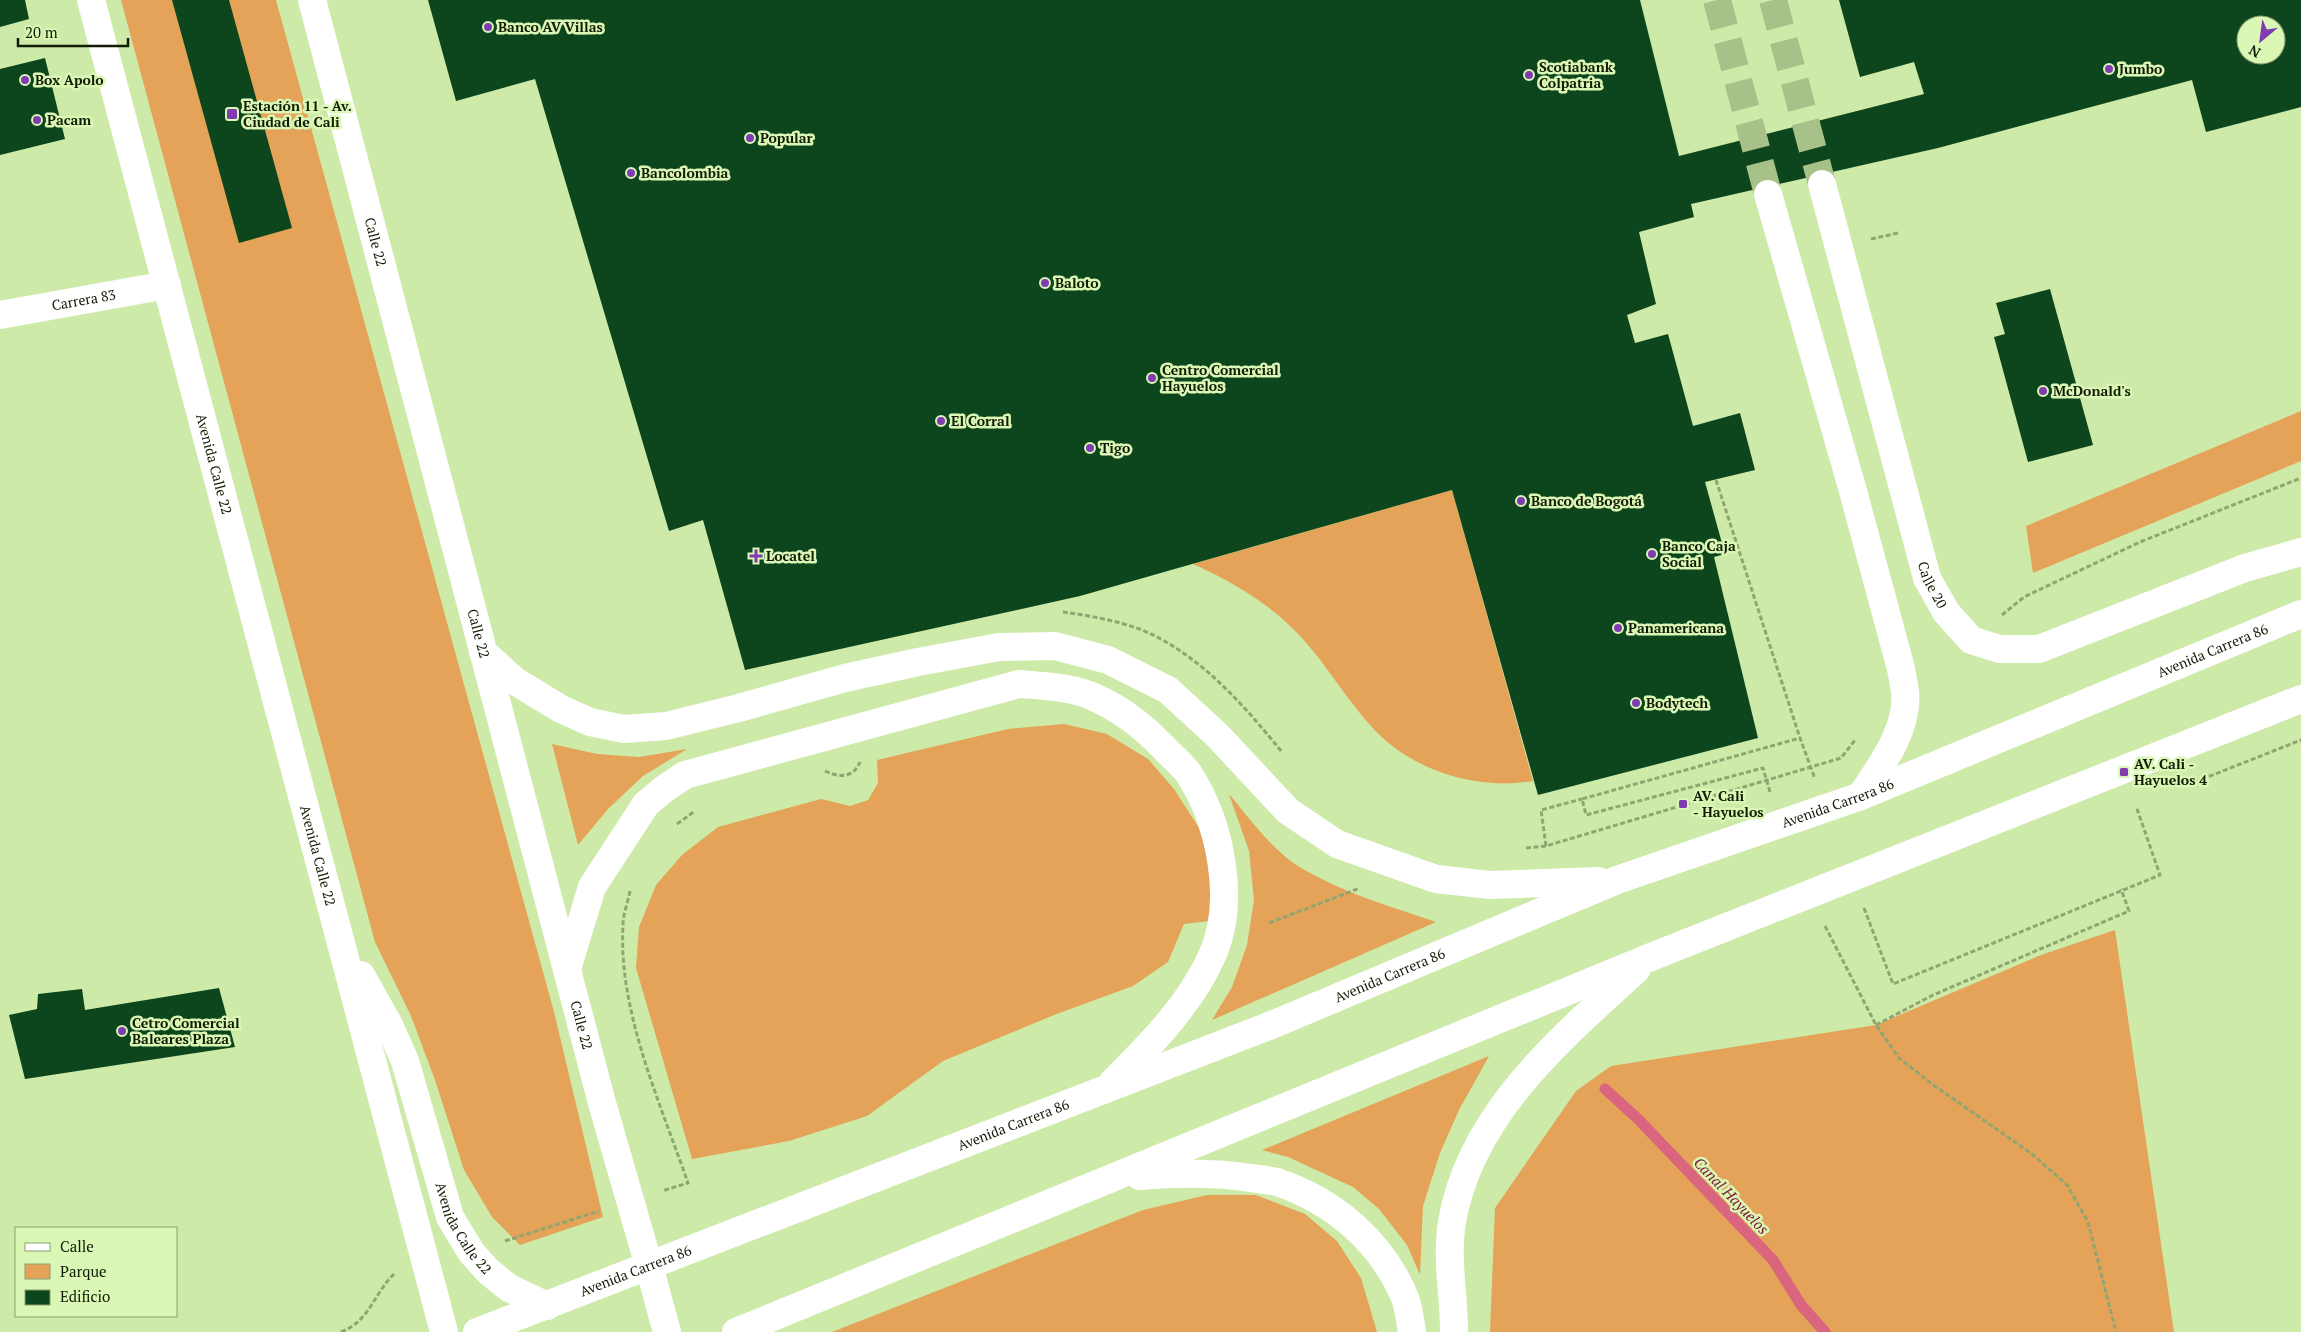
<svg xmlns="http://www.w3.org/2000/svg" width="2301" height="1332" font-family="'PT Serif',serif">
	<style>
		.green { fill: #e4a358 }
		.lines { fill: none; stroke-linecap: round; stroke-linejoin: round }
		.stream { stroke: #da657f; stroke-width: 11 }
		.building { fill: #0d451c; fill-rule: evenodd }
		.minor-tunnel { stroke: #a8c188; stroke-width: 28; stroke-dasharray: 28 14; stroke-linecap: butt }
		.path { stroke: #8fa572; stroke-width: 3; stroke-dasharray: 5 2.5; stroke-linecap: butt }
		.minor { stroke: #fff; stroke-width: 28 }
		.major { stroke: #fff; stroke-width: 28 }
		.poi-dot { fill: #7f3cb0; stroke: #daf7b6; stroke-width: 2 }
		.labels { text-anchor: middle; stroke-width: 5; stroke-linejoin: round; paint-order: stroke }
		.poi-label { font-size: 14px; font-weight: bold; fill: #121b04; stroke: #daf7b6; text-anchor: start }
		.street-label { font-size: 14px; fill: #121b04; stroke: #daf7b6 }
		.water-label { font-size: 15px; font-style: italic; fill: #7f1136; stroke: #daf7b6 }
	</style>
	<rect width="100%" height="100%" fill="#cdeaa9"/>
	<path class="green" d="M 121,0 L 276,0 L 554,1012 L 603,1217 L 520,1245 L 492,1217 L 464,1170 L 435,1080 L 411,1016 L 375,942 Z
		M 2301,411 L 2301,461 L 2033,573 L 2026,526 Z
		M 1452,490 L 1533,781 C 1476,791 1409,770 1370,725 C 1346,698 1327,666 1302,638 C 1272,605 1233,582 1193,564 Z
		M 1064,724 L 1107,734 L 1148,759 L 1174,789 L 1199,828 L 1212,873 L 1210,921 L 1184,924 L 1168,962 L 1133,986 L 1054,1015 L 943,1061 L 867,1116 L 789,1141 L 692,1159 L 636,968 L 639,927 L 656,885 L 682,855 L 718,827 L 821,799 L 850,806 L 868,800 L 878,783 L 877,760 L 1008,729 Z
		M 552,744 L 597,754 L 639,757 L 687,749 L 643,776 L 608,809 L 578,845 Z
		M 1229,794 C 1250,819 1272,850 1301,868 C 1342,892 1391,907 1436,922 L 1212,1020 L 1232,987 L 1247,945 L 1254,900 L 1249,851 Z
		M 2115,930 L 2174,1332 L 1490,1332 L 1495,1208 L 1576,1091 L 1611,1066 L 1876,1025 L 2041,955 Z
		M 1489,1056 L 1459,1110 L 1440,1153 L 1423,1206 L 1420,1275 L 1407,1245 L 1379,1209 L 1353,1187 L 1288,1157 L 1262,1150 Z
		M 1207,1195 L 1256,1195 L 1305,1214 L 1337,1241 L 1361,1278 L 1377,1332 L 832,1332 L 1143,1210 Z"/>
	<g class="lines">
		<path class="stream" d="M 1605,1089 L 1638,1119 L 1773,1260 L 1801,1305 L 1825,1332"/>
	</g>
	<path class="building" d="M 0,0 L 25,0 L 29,19 L 0,27 Z
		M 172,0 L 229,0 L 292,228 L 239,243 Z
		M 428,0 L 1640,0 L 1679,156 L 1924,94 L 1914,62 L 1860,77 L 1839,0 L 2301,0 L 2301,107 L 2206,132 L 2192,80 L 1938,148 L 1691,204 L 1694,217 L 1639,232 L 1656,304 L 1627,315 L 1635,343 L 1668,334 L 1693,426 L 1740,413 L 1755,470 L 1705,482 L 1725,554 L 1714,557 L 1758,738 L 1538,795 L 1452,490 L 1080,596 L 745,670 L 703,520 L 669,531 L 535,79 L 456,101 ZM 2246,25 L 2276,25 L 2276,55 L 2246,55 Z
		M 45,58 L 65,139 L 0,155 L 0,69 Z
		M 2050,289 L 2093,445 L 2028,462 L 1994,337 L 2005,334 L 1996,303 Z
		M 219,988 L 235,1047 L 25,1079 L 9,1015 L 37,1009 L 38,994 L 82,989 L 85,1010 Z"/>
	<g class="lines">
		<path class="minor-tunnel" d="M 1717,0 L 1768,194
			M 1773,0 L 1822,184"/>
		<path class="path" d="M 1871,239 L 1898,233
			M 1716,480 L 1800,738 L 1815,779
			M 1063,612 C 1093,616 1132,623 1159,638 C 1209,665 1246,708 1282,752
			M 2002,615 L 2024,597 L 2140,542 L 2301,478
			M 825,771 C 840,778 853,778 860,762
			M 2195,782 L 2301,740
			M 1770,792 L 1763,768 L 1586,815 L 1582,799 L 1800,738
			M 677,824 L 695,811
			M 1546,846 L 1541,810 L 1582,799
			M 1526,848 L 1546,846 L 1841,758 L 1856,739
			M 630,891 C 628,902 623,914 623,925 C 618,1011 660,1102 688,1183 L 662,1191
			M 1864,908 L 1893,984 L 2160,875 L 2136,806
			M 1269,923 L 1360,888
			M 1825,926 L 1876,1025 L 1899,1058 L 1932,1084 L 2032,1154 L 2067,1185 L 2088,1222 L 2116,1332
			M 1876,1025 L 1933,995 L 2129,911 L 2121,889
			M 505,1241 L 599,1211
			M 341,1332 C 370,1321 374,1293 394,1274"/>
		<g class="minor">
			<path id="s1" d="M 91,0 L 444,1332"/>
			<path id="s2" d="M 312,0 L 602,1103 L 649,1266"/>
			<path id="s3" d="M 1822,184 L 1927,578 L 1946,612 L 1971,640 L 1999,649 L 2039,649 L 2245,568 L 2301,552"/>
			<path d="M 1768,194 L 1853,491 L 1900,665 C 1902,674 1904,683 1905,692 C 1909,729 1880,767 1861,796"/>
			<path id="s4" d="M 0,315 L 167,285"/>
			<path id="s5" d="M 361,975 L 389,1025 L 405,1061 L 450,1217 L 471,1252 L 488,1271 L 509,1288 L 547,1306"/>
		</g>
		<g class="major">
			<path d="M 483,652 L 515,681 L 561,709 L 590,722 L 624,729 L 666,726 L 739,708 L 845,678 L 918,662 L 999,647 L 1055,646 L 1108,660 L 1168,690 L 1218,736 L 1288,811 L 1337,844 L 1436,879 L 1490,885 L 1598,881"/>
			<path d="M 567,969 L 592,887 L 646,804 L 664,789 L 685,775 L 1019,684 C 1044,686 1073,687 1096,698 C 1127,712 1148,731 1171,755 C 1177,761 1184,767 1189,774 C 1221,824 1237,903 1211,958 C 1189,1006 1150,1045 1113,1082"/>
			<path d="M 1140,1176 C 1178,1173 1213,1172 1250,1178 C 1259,1179 1268,1180 1277,1182 C 1334,1201 1382,1242 1405,1298 C 1409,1308 1410,1321 1412,1332"/>
			<path d="M 649,1266 L 667,1332"/>
			<path id="s6" d="M 477,1332 L 1269,1026 L 1617,880 L 1861,796 L 2301,614"/>
			<path d="M 736,1332 L 1651,957 L 2301,699"/>
			<path d="M 1454,1332 C 1454,1296 1446,1258 1452,1222 C 1470,1115 1560,1039 1636,970"/>
		</g>
	</g>
	<g class="poi-dot">
		<circle cx="488" cy="27" r="5"/>
		<circle cx="2109" cy="69" r="5"/>
		<circle cx="1529" cy="75" r="5"/>
		<circle cx="25" cy="80" r="5"/>
		<rect x="226" y="108" width="12" height="12" rx="2.5"/>
		<circle cx="37" cy="120" r="5"/>
		<circle cx="750" cy="138" r="5"/>
		<circle cx="631" cy="173" r="5"/>
		<circle cx="1045" cy="283" r="5"/>
		<circle cx="1152" cy="378" r="5"/>
		<circle cx="2043" cy="391" r="5"/>
		<circle cx="941" cy="421" r="5"/>
		<circle cx="1090" cy="448" r="5"/>
		<circle cx="1521" cy="501" r="5"/>
		<circle cx="1652" cy="554" r="5"/>
		<path d="M753.5 548.5h5v5h5v5h-5v5h-5v-5h-5v-5h5z"/>
		<circle cx="1618" cy="628" r="5"/>
		<circle cx="1636" cy="703" r="5"/>
		<rect x="2119" y="767" width="10" height="10" rx="2.5"/>
		<rect x="1678" y="799" width="10" height="10" rx="2.5"/>
		<circle cx="122" cy="1031" r="5"/>
	</g>
	<g class="labels">
		<g class="poi-label">
			<text x="498" y="32">Banco AV Villas</text>
			<text x="1539" y="72">Scotiabank<tspan x="1539" dy="16">Colpatria</tspan></text>
			<text x="2119" y="74">Jumbo</text>
			<text x="35" y="85">Box Apolo</text>
			<text x="243" y="111">Estación 11 - Av.<tspan x="243" dy="16">Ciudad de Cali</tspan></text>
			<text x="47" y="125">Pacam</text>
			<text x="760" y="143">Popular</text>
			<text x="641" y="178">Bancolombia</text>
			<text x="1055" y="288">Baloto</text>
			<text x="1162" y="375">Centro Comercial<tspan x="1162" dy="16">Hayuelos</tspan></text>
			<text x="2053" y="396">McDonald's</text>
			<text x="951" y="426">El Corral</text>
			<text x="1100" y="453">Tigo</text>
			<text x="1531" y="506">Banco de Bogotá</text>
			<text x="1662" y="551">Banco Caja<tspan x="1662" dy="16">Social</tspan></text>
			<text x="766" y="561">Locatel</text>
			<text x="1628" y="633">Panamericana</text>
			<text x="1646" y="708">Bodytech</text>
			<text x="2134" y="769">AV. Cali -<tspan x="2134" dy="16">Hayuelos 4</tspan></text>
			<text x="1693" y="801">AV. Cali<tspan x="1693" dy="16">- Hayuelos</tspan></text>
			<text x="132" y="1028">Cetro Comercial<tspan x="132" dy="16">Baleares Plaza</tspan></text>
		</g>
		<g class="street-label">
			<text dy="5" stroke="none"><textPath href="#s2" startOffset="250">Calle 22</textPath></text>
			<text dy="5" stroke="none"><textPath href="#s4" startOffset="85">Carrera 83</textPath></text>
			<text dy="5" stroke="none"><textPath href="#s1" startOffset="480">Avenida Calle 22</textPath></text>
			<text dy="5" stroke="none"><textPath href="#s3" startOffset="416">Calle 20</textPath></text>
			<text dy="5" stroke="none"><textPath href="#s2" startOffset="655">Calle 22</textPath></text>
			<text dy="5" stroke="none"><textPath href="#s6" startOffset="1865">Avenida Carrera 86</textPath></text>
			<text dy="5" stroke="none"><textPath href="#s6" startOffset="1460">Avenida Carrera 86</textPath></text>
			<text dy="5" stroke="none"><textPath href="#s1" startOffset="885">Avenida Calle 22</textPath></text>
			<text dy="5" stroke="none"><textPath href="#s6" startOffset="980">Avenida Carrera 86</textPath></text>
			<text dy="5" stroke="none"><textPath href="#s2" startOffset="1060">Calle 22</textPath></text>
			<text dy="5" stroke="none"><textPath href="#s6" startOffset="575">Avenida Carrera 86</textPath></text>
			<text dy="5" stroke="none"><textPath href="#s5" startOffset="275">Avenida Calle 22</textPath></text>
			<text dy="5" stroke="none"><textPath href="#s6" startOffset="170">Avenida Carrera 86</textPath></text>
		</g>
		<g class="water-label">
			<text transform="translate(1731 1196) rotate(46)" y="5">Canal Hayuelos</text>
		</g>
	</g>
	<rect x="15" y="1227" width="162" height="90" fill="#daf7b6" stroke="#8a9f6f"/>
	<rect x="25" y="1243" width="25" height="8" fill="#ffffff" stroke="#8a9f6f"/>
	<text x="60" y="1252" font-size="15" fill="#121b04">Calle</text>
	<rect x="25" y="1264" width="25" height="15" fill="#e4a358" stroke="#8a9f6f"/>
	<text x="60" y="1277" font-size="15" fill="#121b04">Parque</text>
	<rect x="25" y="1290" width="25" height="15" fill="#0d451c" stroke="#8a9f6f"/>
	<text x="60" y="1302" font-size="15" fill="#121b04">Edificio</text>
	<g transform="translate(2261 40) rotate(209)"><circle r="24" fill="#daf7b6" stroke="#8a9f6f"/>
	<path d="M0-4L9 19L0 12L-9 19Z" fill="#7f3cb0"/>
	<text y="-8" font-size="14" font-weight="bold" text-anchor="middle" fill="#121b04">N</text>
	</g>
	<path d="M18 38v8h110v-8" fill="none" stroke="#121b04" stroke-width="2.5"/>
	<text x="25" y="38" font-size="15" fill="#121b04" stroke="#daf7b6" stroke-width="4" paint-order="stroke">20 m</text>
</svg>
